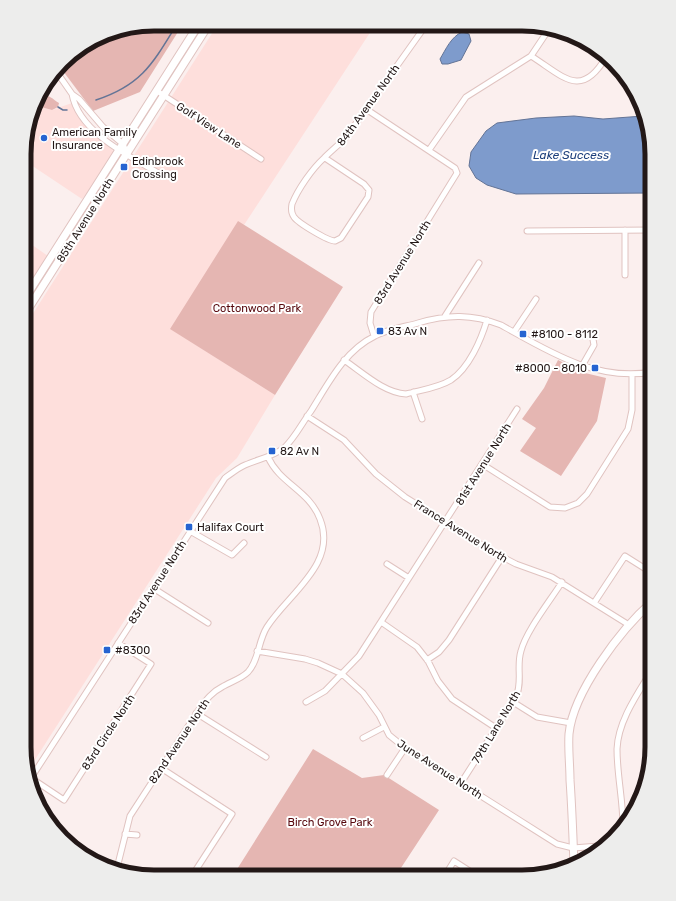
<svg xmlns="http://www.w3.org/2000/svg" width="676" height="901" font-family="Rubik,sans-serif">
	<style>
		.built { fill: #fedfdc }
		.green { fill: #e5b6b2 }
		.water { fill: #7e9bcc; stroke: #637496 }
		.lines { fill: none; stroke-linecap: round; stroke-linejoin: round }
		.stream { stroke: #637496; stroke-width: 1.5 }
		.street-casing { stroke: #e0c3c0; stroke-width: 7 }
		.secondary-casing { stroke: #e0c3c0; stroke-width: 9 }
		.street { stroke: #fff; stroke-width: 5 }
		.secondary { stroke: #fff; stroke-width: 7 }
		.poi-dot { fill: #2664d1; stroke: #fff; stroke-width: 1.5 }
		.labels { text-anchor: middle; stroke-width: 4; stroke-linejoin: round; paint-order: stroke }
		.street-label { font-size: 11px; fill: #231817; stroke: #fff }
		.poi-label { font-size: 11px; fill: #231817; stroke: #fff; text-anchor: start }
		.park-label { font-size: 11px; fill: #57080d; stroke: #fff }
		.water-label { font-size: 12px; font-style: italic; fill: #1d3f7b; stroke: #fff }
		.rim { fill: none; stroke: #231817; stroke-width: 5 }
	</style>
	<rect width="100%" height="100%" fill="#fbefee"/>
	<path class="built" d="M 218,24 L 375,25 L 244,225 L 238,222 L 171,329 L 275,395 L 237,458 L 216,478 L 29,769 L 24,747 L 25,326 Z
		M 72,103 L 76,111 L 114,152 L 94,184 L 82,199 L 25,161 L 25,137 L 35,108 L 41,107 L 52,110 Z
		M 25,240 L 48,256 L 25,295 Z"/>
	<path class="green" d="M 154,24 L 183,24 L 140,92 L 93,111 L 60,67 L 68,56 L 112,31 Z
		M 39,94 C 47,93 53,99 59,103 L 58,107 L 52,110 L 41,107 L 35,108 Z
		M 238,221 L 343,287 L 275,395 L 170,329 Z
		M 558,360 L 585,373 L 606,378 L 597,421 L 561,476 L 520,451 L 536,428 L 522,419 L 544,388 Z
		M 313,749 L 362,778 L 384,775 L 439,810 L 395,877 L 238,876 L 234,874 Z"/>
	<path class="water" d="M 462,32 L 469,34 L 471,41 L 461,60 L 448,64 L 442,64 L 440,59 C 446,49 451,37 462,32 Z
		M 574,116 L 603,119 L 643,116 L 652,154 L 652,193 L 516,194 L 487,185 L 476,178 L 469,166 L 471,152 L 486,131 L 497,123 L 536,118 Z"/>
	<g class="lines">
		<path class="stream" d="M 96,100 C 142,85 153,63 177,24
			M 58,107 L 63,110 L 67,110"/>
		<defs>
			<path id="street" d="M 535,25 L 547,33
				M 531,56 C 563,76 581,100 606,57
				M 56,71 L 72,94 L 79,99 L 103,127 L 123,144 L 127,154
				M 157,91 L 261,159
				M 72,94 C 79,133 131,157 162,175
				M 366,109 L 455,168 L 457,173 L 371,312 L 370,323 L 374,336
				M 429,150 L 466,97 L 531,56 L 549,29
				M 325,158 L 364,184 L 369,190 L 368,197 L 341,238 L 335,241 C 328,241 298,223 294,217 C 291,213 291,209 292,204 C 298,189 312,169 324,158 C 332,150 340,144 347,136 L 426,25
				M 625,230 L 625,275
				M 527,231 L 652,230
				M 445,316 L 479,263
				M 514,332 L 536,299
				M 344,360 C 362,372 384,393 406,394 C 421,390 438,388 451,380 C 469,368 481,340 487,320
				M 582,366 L 594,345 L 592,334
				M 413,392 L 422,419
				M 307,416 L 344,440 L 376,474 L 405,497 L 493,552 L 516,564 L 552,577 L 629,625
				M 482,464 L 550,507 L 565,508 L 578,503 L 587,494 L 628,429 L 632,410 L 632,375
				M 190,531 L 232,555 L 244,543
				M 387,564 L 409,578
				M 153,588 L 208,623
				M 594,603 L 625,556 L 652,573
				M 381,622 L 417,647 L 428,661 L 438,681 L 452,699 L 496,728
				M 257,651 L 305,659 L 318,663 L 342,674 L 363,693 L 379,715 L 389,735 L 405,748 L 557,844 L 573,848 L 599,846
				M 427,660 L 439,652 L 449,640 L 502,557
				M 306,702 L 325,691 L 359,656 L 517,409
				M 513,702 L 537,717 L 571,723
				M 196,713 L 266,757
				M 363,738 L 384,727
				M 161,768 L 232,814 L 192,876
				M 387,775 L 405,748
				M 31,778 L 225,478 C 232,473 238,468 245,465 C 259,459 272,457 284,448 C 295,438 302,423 311,411 C 328,384 344,351 375,336 C 388,329 404,327 418,323 C 448,314 472,314 501,325 C 548,351 596,382 652,372
				M 31,778 L 64,800 L 151,664 L 118,643
				M 461,783 L 516,697 C 523,681 516,667 521,651 C 526,631 550,601 562,582
				M 623,826 C 623,800 617,775 617,749 C 618,721 638,693 652,670
				M 125,834 L 137,835
				M 117,868 L 130,816 L 200,708 C 206,700 212,692 222,687 C 230,682 241,679 248,672 C 259,660 258,641 267,627 C 288,594 338,564 320,519 C 309,490 280,484 268,457
				M 444,877 L 454,861 L 479,877"/>
			<path id="secondary" d="M 25,298 L 199,24
				M 25,314 L 209,24
				M 574,865 C 573,837 572,808 570,780 C 570,765 568,749 569,734 C 573,692 621,629 652,602"/>
		</defs>
		<use href="#street" class="street-casing"/>
		<use href="#secondary" class="secondary-casing"/>
		<use href="#street" class="street"/>
		<use href="#secondary" class="secondary"/>
	</g>
	<g class="poi-dot">
		<circle cx="44" cy="138" r="4"/>
		<rect x="120" y="163" width="8" height="8" rx="2"/>
		<rect x="376" y="327" width="8" height="8" rx="2"/>
		<rect x="519" y="330" width="8" height="8" rx="2"/>
		<rect x="591" y="364" width="8" height="8" rx="2"/>
		<rect x="268" y="447" width="8" height="8" rx="2"/>
		<rect x="185" y="523" width="8" height="8" rx="2"/>
		<rect x="103" y="646" width="8" height="8" rx="2"/>
	</g>
	<g class="labels">
		<g class="street-label">
			<text transform="translate(368 105) rotate(-54)" y="4">84th Avenue North</text>
			<text transform="translate(209 125) rotate(33)" y="4">Golf View Lane</text>
			<text transform="translate(85 220) rotate(-58)" y="4">85th Avenue North</text>
			<text transform="translate(402 262) rotate(-58)" y="4">83rd Avenue North</text>
			<text transform="translate(483 464) rotate(-58)" y="4">81st Avenue North</text>
			<text transform="translate(461 531) rotate(32)" y="4">France Avenue North</text>
			<text transform="translate(157 582) rotate(-57)" y="4">83rd Avenue North</text>
			<text transform="translate(496 727) rotate(-59)" y="4">79th Lane North</text>
			<text transform="translate(108 732) rotate(-57)" y="4">83rd Circle North</text>
			<text transform="translate(179 741) rotate(-56)" y="4">82nd Avenue North</text>
			<text transform="translate(440 769) rotate(33)" y="4">June Avenue North</text>
		</g>
		<g class="poi-label">
			<text x="52" y="136">American Family<tspan x="52" dy="13">Insurance</tspan></text>
			<text x="132" y="165">Edinbrook<tspan x="132" dy="13">Crossing</tspan></text>
			<text x="388" y="335">83 Av N</text>
			<text x="531" y="338">#8100 - 8112</text>
			<text x="587" y="372" text-anchor="end">#8000 - 8010</text>
			<text x="280" y="455">82 Av N</text>
			<text x="197" y="531">Halifax Court</text>
			<text x="115" y="654">#8300</text>
		</g>
		<g class="park-label">
			<text x="257" y="312">Cottonwood Park</text>
			<text x="330" y="826">Birch Grove Park</text>
		</g>
		<g class="water-label">
			<text x="571" y="159">Lake Success</text>
		</g>
	</g>
	<path d="M0 0H676V901H0ZM154 31H522A123 123 0 0 1 645 154V747A123 123 0 0 1 522 870H154A123 123 0 0 1 31 747V154A123 123 0 0 1 154 31Z" fill="#ededec" fill-rule="evenodd"/>
	<path class="rim" d="M154 31H522A123 123 0 0 1 645 154V747A123 123 0 0 1 522 870H154A123 123 0 0 1 31 747V154A123 123 0 0 1 154 31Z"/>
</svg>
